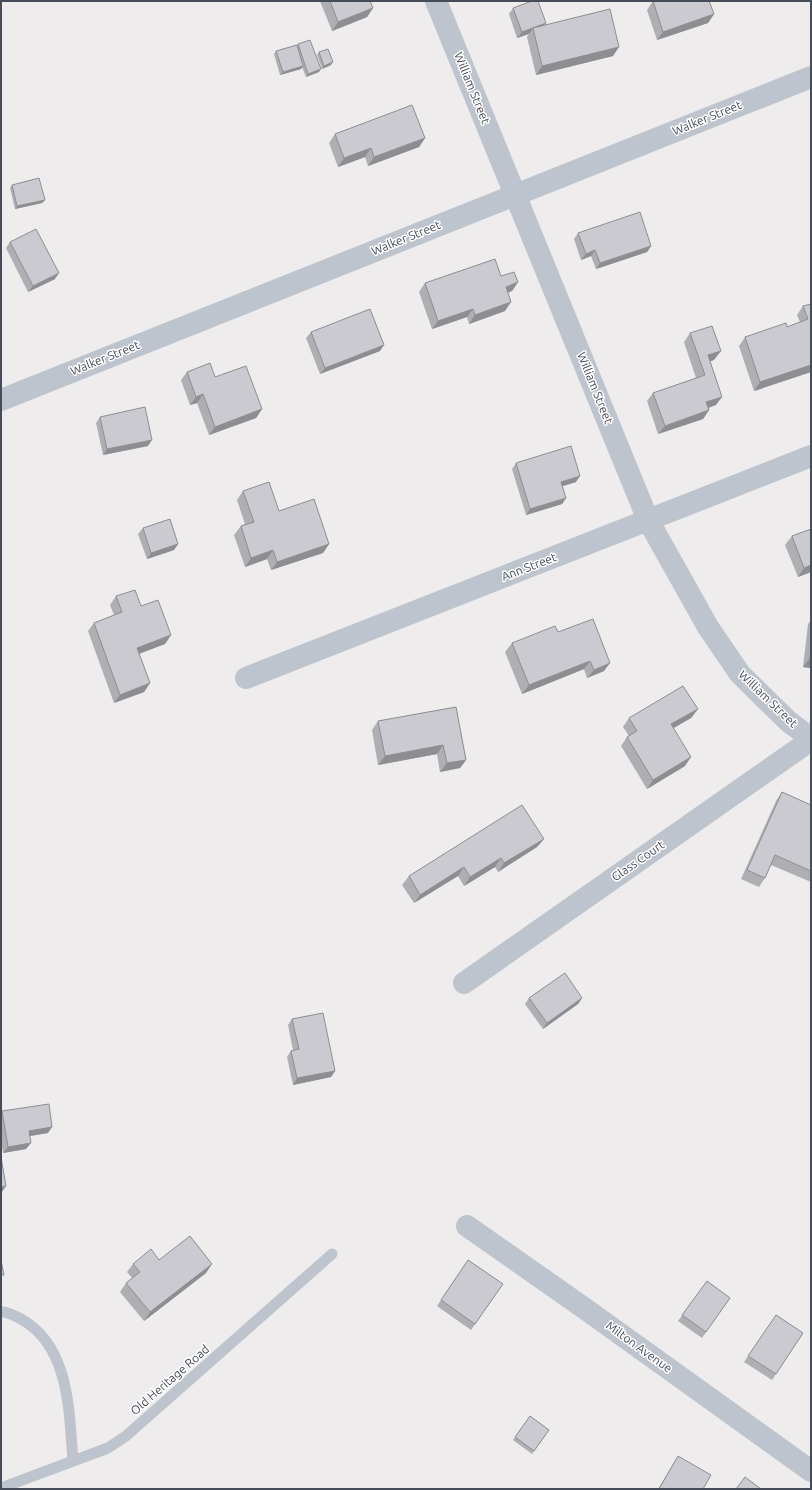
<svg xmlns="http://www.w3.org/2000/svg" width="812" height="1490" font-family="Ubuntu,sans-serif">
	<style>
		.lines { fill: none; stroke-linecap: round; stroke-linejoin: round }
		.service { stroke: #bec4cd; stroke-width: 11 }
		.minor { stroke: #bec4cd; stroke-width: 22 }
		.wall { fill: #aeaeb3 }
		.shaded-wall { fill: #8d8d92 }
		.building { fill: #cacad0; stroke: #8d8d92 }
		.labels { text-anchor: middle; stroke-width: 3; stroke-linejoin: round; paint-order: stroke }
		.street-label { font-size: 12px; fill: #464c58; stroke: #fff }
	</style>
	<rect width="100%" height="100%" fill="#eeecec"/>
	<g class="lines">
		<path class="service" d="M 1,1312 C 8,1311 14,1316 21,1319 C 70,1346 69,1412 73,1461
			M 1,1488 L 108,1448 L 126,1436 L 332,1254"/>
		<path class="minor" d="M 436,1 L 648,520 L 708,627 L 740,674 L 789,722 L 811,738
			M 1,400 L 811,77
			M 246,678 L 811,456
			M 464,983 L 811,740
			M 467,1226 L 584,1308 L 811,1471"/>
	</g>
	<path class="wall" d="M 320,1 L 370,1 L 373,8 L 367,17 L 332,31 Z
		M 653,1 L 714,14 L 708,23 L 657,40 L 647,10 Z
		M 513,8 L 544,25 L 613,56 L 536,75 L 527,37 L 529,34 L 517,38 L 509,14 Z
		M 298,44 L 319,72 L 306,77 L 302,67 L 301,69 L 280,75 L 274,54 L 276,51 L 297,45 Z
		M 319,52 L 331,65 L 322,69 L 317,55 Z
		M 335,134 L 425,138 L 419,147 L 368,166 L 365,157 L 338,167 L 329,143 Z
		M 12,185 L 45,200 L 42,203 L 15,209 L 10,188 Z
		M 578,233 L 651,246 L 647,252 L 596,269 L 591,256 L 581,260 L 574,239 Z
		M 10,242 L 55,279 L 28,292 L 6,248 Z
		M 501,276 L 518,282 L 512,291 L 508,293 L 505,311 L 469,324 L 467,317 L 432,329 L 419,292 L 425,283 Z
		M 811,304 L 811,372 L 754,391 L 739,346 L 745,337 L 787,327 L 800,322 L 797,315 L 803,306 Z
		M 311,332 L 380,351 L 320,374 L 306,338 Z
		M 690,333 L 714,360 L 710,361 L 716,405 L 709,408 L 709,410 L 703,419 L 658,434 L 647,401 L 653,393 L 696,378 L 684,342 Z
		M 187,372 L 215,377 L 262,409 L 256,418 L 209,435 L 197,403 L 190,405 L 181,380 Z
		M 100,417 L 148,446 L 103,455 L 96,423 Z
		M 516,463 L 576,482 L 562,486 L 566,498 L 562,504 L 526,515 L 512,469 Z
		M 243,491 L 279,511 L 329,544 L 323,553 L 271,570 L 267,559 L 245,567 L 234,535 L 241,526 L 245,524 L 237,500 Z
		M 143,528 L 178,544 L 174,550 L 147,559 L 138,534 Z
		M 811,529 L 811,572 L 798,577 L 785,545 L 792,536 Z
		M 116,596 L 141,606 L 171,635 L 165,644 L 139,653 L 150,683 L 144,692 L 114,703 L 88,631 L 94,623 L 114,615 L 110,605 Z
		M 811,620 L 811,668 L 803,667 L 808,624 Z
		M 558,632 L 604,671 L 587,678 L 584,669 L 522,694 L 505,652 L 512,643 Z
		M 456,707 L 466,760 L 460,768 L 440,772 L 437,754 L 378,765 L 372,730 L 378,721 Z
		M 698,709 L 691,718 L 673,728 L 685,766 L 647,789 L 621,746 L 627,737 L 629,736 L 623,727 L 629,718 Z
		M 782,792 L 811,805 L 811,882 L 771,865 L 765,878 L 759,887 L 741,879 L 776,801 Z
		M 544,839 L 537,847 L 498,872 L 495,867 L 464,886 L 458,876 L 414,903 L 402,885 L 409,876 Z
		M 529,998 L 582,998 L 578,1004 L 543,1029 L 525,1004 Z
		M 292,1019 L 335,1071 L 331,1077 L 293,1085 L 287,1057 L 291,1051 L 293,1050 L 288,1025 Z
		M 2,1111 L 48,1133 L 30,1136 L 26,1149 L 3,1153 L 1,1138 L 1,1112 Z
		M 159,1260 L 206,1273 L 144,1321 L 120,1292 L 126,1283 L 132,1278 L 127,1272 L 133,1264 Z
		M 468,1260 L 503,1284 L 471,1330 L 437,1306 Z
		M 707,1281 L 730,1298 L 702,1338 L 678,1321 Z
		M 776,1315 L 803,1333 L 772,1380 L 744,1362 Z
		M 530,1416 L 549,1430 L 532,1454 L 513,1440 Z
		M 678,1456 L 703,1489 L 658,1489 Z"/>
	<path class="shaded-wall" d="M 373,8 L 367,17 L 332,31 L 338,22 Z
		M 714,14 L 708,23 L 657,40 L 663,32 Z
		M 546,23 L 542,29 L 533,28 L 529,34 L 517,38 L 522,32 Z
		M 619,47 L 613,56 L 536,75 L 542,66 Z
		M 333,62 L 331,65 L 322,69 L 324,66 Z
		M 303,66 L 301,69 L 280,75 L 283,72 Z
		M 321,69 L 319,72 L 306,77 L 308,74 Z
		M 425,138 L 419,147 L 368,166 L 374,157 Z
		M 371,148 L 365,157 L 338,167 L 344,158 Z
		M 45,200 L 42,203 L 15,209 L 17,206 Z
		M 651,246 L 647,252 L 596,269 L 600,263 Z
		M 595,250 L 591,256 L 581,260 L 586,254 Z
		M 59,273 L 55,279 L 28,292 L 33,286 Z
		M 518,282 L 512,291 L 499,295 L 506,287 Z
		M 511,302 L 505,311 L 469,324 L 475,315 Z
		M 473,309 L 467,317 L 432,329 L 438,321 Z
		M 384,345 L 380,351 L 320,374 L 325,368 Z
		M 721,351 L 714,360 L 702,364 L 708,355 Z
		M 811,365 L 811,372 L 754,391 L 760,382 Z
		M 203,394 L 197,403 L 190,405 L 196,397 Z
		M 722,397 L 716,405 L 700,410 L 706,402 Z
		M 262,409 L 256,418 L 209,435 L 215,427 Z
		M 709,410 L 703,419 L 658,434 L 665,426 Z
		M 152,440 L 148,446 L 103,455 L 107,449 Z
		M 580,476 L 576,482 L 557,488 L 561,482 Z
		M 566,498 L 562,504 L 526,515 L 530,509 Z
		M 178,544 L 174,550 L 147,559 L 151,553 Z
		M 329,544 L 323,553 L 271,570 L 277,562 Z
		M 273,550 L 267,559 L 245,567 L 251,558 Z
		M 811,565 L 811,572 L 798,577 L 804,568 Z
		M 171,635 L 165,644 L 131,657 L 137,648 Z
		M 810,658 L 811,658 L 811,668 L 803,667 Z
		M 590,661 L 584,669 L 522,694 L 529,685 Z
		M 610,663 L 604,671 L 587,678 L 594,670 Z
		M 150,683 L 144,692 L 114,703 L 120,695 Z
		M 698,709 L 691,718 L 665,733 L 671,724 Z
		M 443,745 L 437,754 L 378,765 L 385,756 Z
		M 691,757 L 685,766 L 647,789 L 653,780 Z
		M 466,760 L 460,768 L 440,772 L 447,763 Z
		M 544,839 L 537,847 L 498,872 L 504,863 Z
		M 501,858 L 495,867 L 464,886 L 470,877 Z
		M 464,867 L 458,876 L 414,903 L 420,895 Z
		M 582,998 L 578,1004 L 543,1029 L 547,1023 Z
		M 335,1071 L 331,1077 L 293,1085 L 297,1078 Z
		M 52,1127 L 48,1133 L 24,1137 L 29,1131 Z
		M 31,1143 L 26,1149 L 3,1153 L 8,1147 Z
		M 6,1186 L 2,1192 L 1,1192 L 1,1187 Z
		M 212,1264 L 206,1273 L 144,1321 L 150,1312 Z"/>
	<path class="building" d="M 330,1 L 370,1 L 373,8 L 338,22 Z
		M 532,1 L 538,1 L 546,23 L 522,32 L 513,8 Z
		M 653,1 L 709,1 L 714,14 L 663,32 Z
		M 610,9 L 619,47 L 542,66 L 533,28 Z
		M 310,40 L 321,69 L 308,74 L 298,44 Z
		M 297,45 L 303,66 L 283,72 L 276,51 Z
		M 328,49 L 333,62 L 324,66 L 319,52 Z
		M 412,105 L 425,138 L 374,157 L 371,148 L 344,158 L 335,134 Z
		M 39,178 L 45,200 L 17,206 L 12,185 Z
		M 640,212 L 651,246 L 600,263 L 595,250 L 586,254 L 578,233 Z
		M 36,229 L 59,273 L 33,286 L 10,242 Z
		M 495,259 L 501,276 L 514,272 L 518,282 L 506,287 L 511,302 L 475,315 L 473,309 L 438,321 L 425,283 Z
		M 811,304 L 811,365 L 760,382 L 745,337 L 786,323 L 787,327 L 808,319 L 803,306 Z
		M 370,309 L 384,345 L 325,368 L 311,332 Z
		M 712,326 L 721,351 L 708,355 L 722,397 L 706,402 L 709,410 L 665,426 L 653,393 L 705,375 L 690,333 Z
		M 210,363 L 215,377 L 246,366 L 262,409 L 215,427 L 203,394 L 196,397 L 187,372 Z
		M 145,407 L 152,440 L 107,449 L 100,417 Z
		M 571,446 L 580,476 L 561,482 L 566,498 L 530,509 L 516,463 Z
		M 269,482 L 279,511 L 314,499 L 329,544 L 277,562 L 273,550 L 251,558 L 241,526 L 254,522 L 243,491 Z
		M 170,519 L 178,544 L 151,553 L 143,528 Z
		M 811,529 L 811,565 L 804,568 L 792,536 Z
		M 135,590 L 141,606 L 158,600 L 171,635 L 137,648 L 150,683 L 120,695 L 94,623 L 122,612 L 116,596 Z
		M 593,619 L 610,663 L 594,670 L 590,661 L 529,685 L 512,643 L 555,626 L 558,632 Z
		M 811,646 L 811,658 L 810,658 Z
		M 683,686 L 698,709 L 671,724 L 691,757 L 653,780 L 627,737 L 637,731 L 629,718 Z
		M 456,707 L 466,760 L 447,763 L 443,745 L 385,756 L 378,721 Z
		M 782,792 L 811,805 L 811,871 L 775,855 L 765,878 L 747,870 Z
		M 522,805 L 544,839 L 504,863 L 501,858 L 470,877 L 464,867 L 420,895 L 409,876 Z
		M 565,973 L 582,998 L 547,1023 L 529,998 Z
		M 323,1013 L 335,1071 L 297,1078 L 291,1051 L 299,1049 L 292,1019 Z
		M 49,1104 L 52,1127 L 29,1131 L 31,1143 L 8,1147 L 2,1111 Z
		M 1,1157 L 6,1186 L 1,1187 Z
		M 190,1236 L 212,1264 L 150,1312 L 126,1283 L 140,1272 L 133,1264 L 151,1249 L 159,1260 Z
		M 1,1260 L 4,1275 L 1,1275 Z
		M 468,1260 L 503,1284 L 475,1324 L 441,1300 Z
		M 707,1281 L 730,1298 L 706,1332 L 682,1315 Z
		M 776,1315 L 803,1333 L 776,1374 L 748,1356 Z
		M 530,1416 L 549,1430 L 534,1451 L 515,1437 Z
		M 678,1456 L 711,1475 L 703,1489 L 659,1489 Z
		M 745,1477 L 761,1489 L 736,1489 Z"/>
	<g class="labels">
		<g class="street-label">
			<text transform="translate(472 88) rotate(68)" y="4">William Street</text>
			<text transform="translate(707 118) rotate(-22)" y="4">Walker Street</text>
			<text transform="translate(406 238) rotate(-22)" y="4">Walker Street</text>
			<text transform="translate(105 358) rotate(-22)" y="4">Walker Street</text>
			<text transform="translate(595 388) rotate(68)" y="4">William Street</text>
			<text transform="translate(529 567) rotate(-21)" y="4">Ann Street</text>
			<text transform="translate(768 699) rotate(44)" y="4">William Street</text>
			<text transform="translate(638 861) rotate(-35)" y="4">Glass Court</text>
			<text transform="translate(639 1347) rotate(36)" y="4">Milton Avenue</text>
			<text transform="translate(170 1380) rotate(-41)" y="4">Old Heritage Road</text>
		</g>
	</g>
	<rect width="812" height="1490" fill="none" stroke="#464c58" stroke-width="4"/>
</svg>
